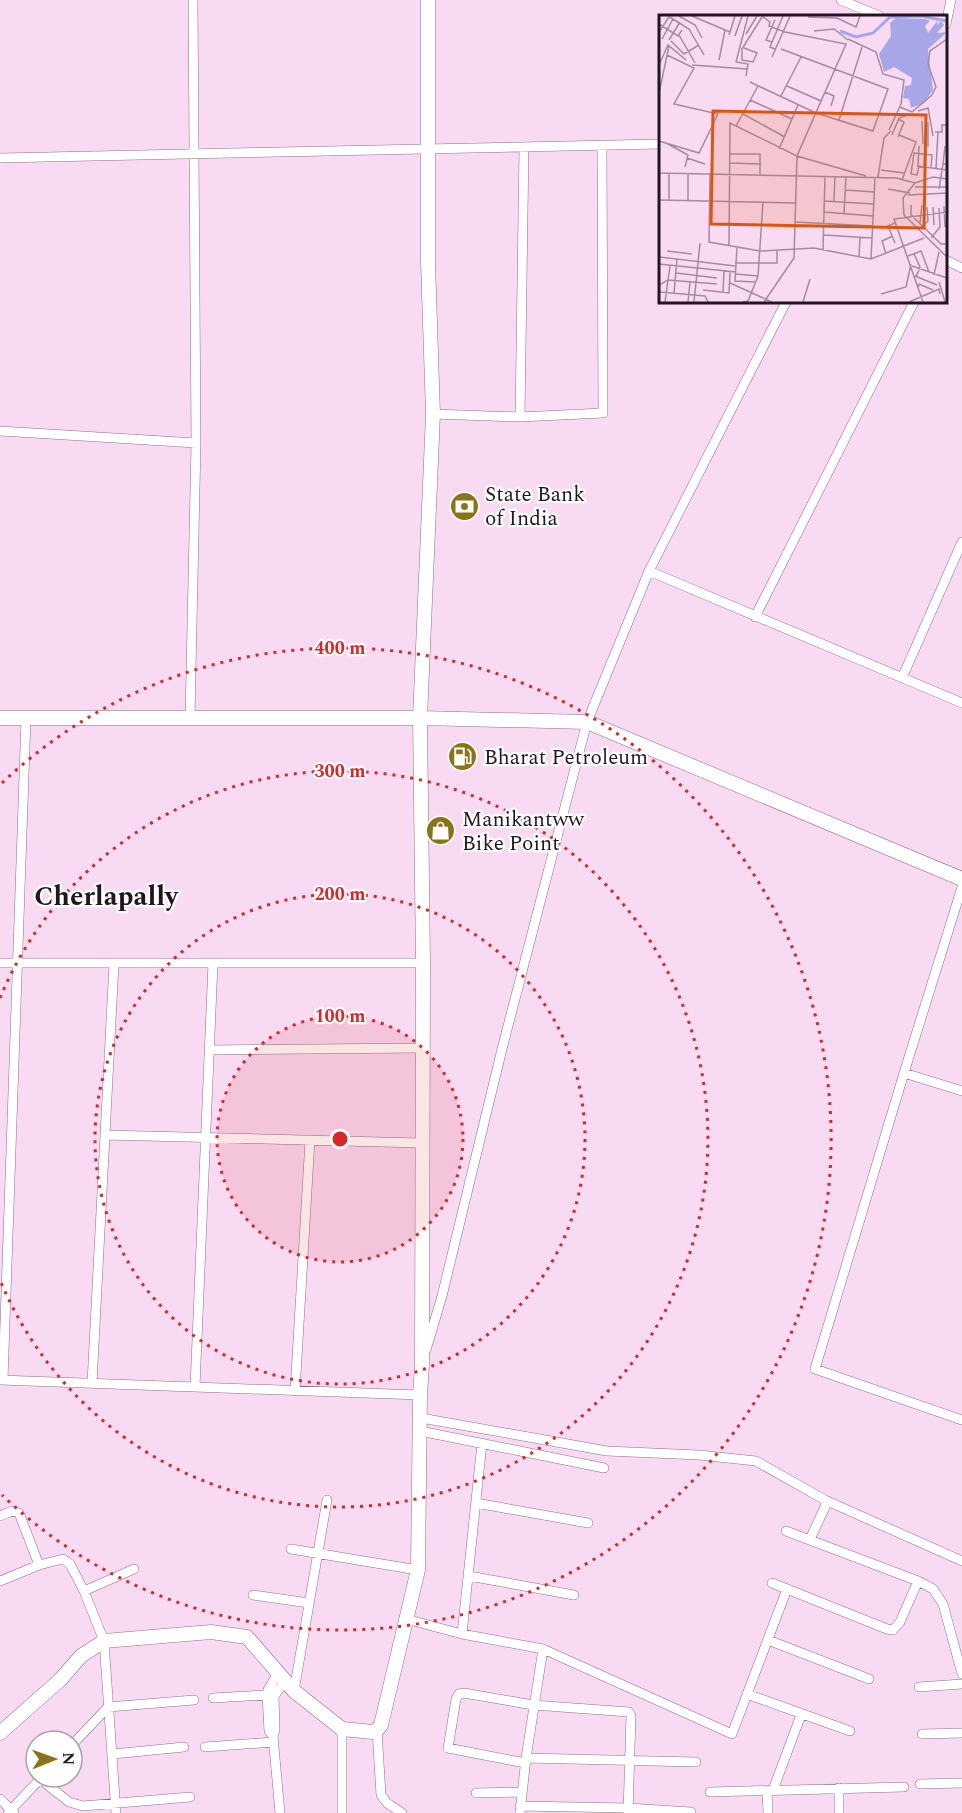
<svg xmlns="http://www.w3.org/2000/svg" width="962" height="1813" font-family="Spectral,serif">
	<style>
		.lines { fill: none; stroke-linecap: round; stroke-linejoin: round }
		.street-casing { stroke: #8c7187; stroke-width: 10 }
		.secondary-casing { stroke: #8c7187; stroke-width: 15 }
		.street { stroke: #fff; stroke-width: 9 }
		.secondary { stroke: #fff; stroke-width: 14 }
		.ring { fill: none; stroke: #d62828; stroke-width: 3; stroke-dasharray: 3 6 }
		.labels { text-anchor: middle; stroke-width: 4.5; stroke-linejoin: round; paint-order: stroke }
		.poi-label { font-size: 21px; fill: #221720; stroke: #fff; text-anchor: start }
		.district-label { font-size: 27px; font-weight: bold; fill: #221720; stroke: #fff }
		.inset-river { fill: none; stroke: #a7a7e8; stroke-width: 3 }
		.inset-road { fill: none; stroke: #a38c9f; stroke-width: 1.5 }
		.view { fill: #de560d; fill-opacity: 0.15; stroke: #de560d; stroke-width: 3 }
		.inset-edge { fill: none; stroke: #221720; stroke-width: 3 }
		.centre { fill: #d62828; stroke: #fff; stroke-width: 3 }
		.ring-label { font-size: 18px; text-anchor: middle; font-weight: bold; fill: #d62828; stroke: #fff; stroke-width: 4.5; stroke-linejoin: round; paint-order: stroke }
	</style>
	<rect width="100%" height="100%" fill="#f9daf3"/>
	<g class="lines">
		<defs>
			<path id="street" d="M 841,0 L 879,16
				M 946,24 L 951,0
				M 0,158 L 660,144
				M 946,260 L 962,268
				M 433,414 L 520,417 L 603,413 L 602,146
				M 520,417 L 524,147
				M 0,431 L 196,443
				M 649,571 L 962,703
				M 755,617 L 914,302
				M 902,678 L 962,542
				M 190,717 L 196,443 L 193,0
				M 962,887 L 904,1073 L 815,1369 L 962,1420
				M 0,963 L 423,963
				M 209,1050 L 422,1048
				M 904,1073 L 962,1091
				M 105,1135 L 421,1143
				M 426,1350 L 442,1296 L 502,1049 L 587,722 L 649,571 L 786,302
				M 0,1380 L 420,1395
				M 3,1380 L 26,718
				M 92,1383 L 114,964
				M 195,1387 L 213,963
				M 295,1391 L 310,1140
				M 421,1418 L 607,1451 L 699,1455 L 756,1461 L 825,1500 L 826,1505 L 810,1539
				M 420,1431 L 604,1468
				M 825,1500 L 962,1561
				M 476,1503 L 588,1523
				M 0,1516 L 12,1511 L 19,1513 L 39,1565
				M 786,1531 L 918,1581 L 933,1589 L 943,1604 L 962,1674
				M 291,1549 L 418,1570
				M 469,1576 L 574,1595
				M 0,1581 L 39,1565 L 63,1559 L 70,1564 L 84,1591 L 104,1641 L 116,1813
				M 772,1583 L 887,1629 L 893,1630 L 900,1622 L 918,1581
				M 84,1591 L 134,1569
				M 253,1595 L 309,1603
				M 406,1619 L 462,1634 L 543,1649 L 732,1734 L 787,1589
				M 462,1634 L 482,1443
				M 768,1640 L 869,1679
				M 278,1673 L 268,1690 L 267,1695 L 269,1731 L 273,1736 L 280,1813
				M 919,1687 L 962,1684
				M 294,1691 L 327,1500
				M 747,1694 L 850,1731
				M 213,1698 L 267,1695
				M 342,1729 L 342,1813
				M 377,1730 L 381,1795 L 387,1803 L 402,1813
				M 922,1734 L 962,1733
				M 273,1736 L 275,1730 L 274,1696 L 285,1681
				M 72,1745 L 108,1707 L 194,1700
				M 205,1747 L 273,1742
				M 113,1754 L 184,1747
				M 526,1758 L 696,1762
				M 525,1763 L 448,1748 L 456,1699 L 459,1694 L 464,1693 L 533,1705 L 629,1712 L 631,1716 L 628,1813
				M 40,1779 L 69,1802 L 83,1806 L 190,1797
				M 920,1784 L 962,1783
				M 839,1788 L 839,1813
				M 773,1790 L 801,1715
				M 767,1791 L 768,1813
				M 710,1792 L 904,1787
				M 476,1793 L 522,1792
				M 0,1799 L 14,1813
				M 520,1806 L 628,1808 L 691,1812
				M 8,1813 L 42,1777
				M 520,1813 L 526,1758 L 543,1649"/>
			<path id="secondary" d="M 0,718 L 420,718 L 587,722 L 962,879
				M 0,1733 L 60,1680 L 81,1656 L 104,1641 L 211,1632 L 247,1637 L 294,1691 L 342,1729 L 373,1732 L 377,1730 L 381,1725 L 418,1570 L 420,1395 L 422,1364 L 423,963 L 420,718 L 433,414 L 428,262 L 428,0"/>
		</defs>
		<use href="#street" class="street-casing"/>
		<use href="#secondary" class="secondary-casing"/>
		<use href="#street" class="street"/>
		<use href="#secondary" class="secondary"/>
	</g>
	<circle cx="340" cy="1139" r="123" fill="#d62828" fill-opacity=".12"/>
	<g class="ring">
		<circle cx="340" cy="1139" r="123"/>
		<circle cx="340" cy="1139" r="245"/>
		<path d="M0 998A368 368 0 1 1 0 1280"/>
		<path d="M2 783A491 491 0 1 1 2 1495"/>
	</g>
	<defs>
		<symbol id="bank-disc" viewBox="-11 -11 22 22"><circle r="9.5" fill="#8a7418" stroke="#fff"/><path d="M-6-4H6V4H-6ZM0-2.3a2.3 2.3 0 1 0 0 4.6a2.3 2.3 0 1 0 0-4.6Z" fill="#fff"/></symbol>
		<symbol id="fuel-disc" viewBox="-11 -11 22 22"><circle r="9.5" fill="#8a7418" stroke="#fff"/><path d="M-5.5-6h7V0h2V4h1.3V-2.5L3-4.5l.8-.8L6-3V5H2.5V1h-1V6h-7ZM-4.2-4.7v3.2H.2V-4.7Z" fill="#fff"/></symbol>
		<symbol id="shop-disc" viewBox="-11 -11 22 22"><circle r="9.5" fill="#8a7418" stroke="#fff"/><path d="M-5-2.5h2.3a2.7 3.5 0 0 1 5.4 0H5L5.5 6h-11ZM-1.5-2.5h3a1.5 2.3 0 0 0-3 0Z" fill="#fff"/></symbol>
	</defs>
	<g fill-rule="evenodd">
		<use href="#bank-disc" x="448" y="490" width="33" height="33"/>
		<use href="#fuel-disc" x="446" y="740" width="33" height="33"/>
		<use href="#shop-disc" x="424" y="814" width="33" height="33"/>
	</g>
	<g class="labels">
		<g class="poi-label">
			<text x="485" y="501">State Bank<tspan x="485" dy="24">of India</tspan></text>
			<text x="484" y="764">Bharat Petroleum</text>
			<text x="462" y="826">Manikantww<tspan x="462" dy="24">Bike Point</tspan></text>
		</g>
		<g class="district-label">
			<text x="106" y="905">Cherlapally</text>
		</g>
	</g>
	<g transform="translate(659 15)">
		<rect width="288" height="288" fill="#f9daf3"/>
		<path d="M 237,3 L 266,4 L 271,6 L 266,11 L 269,18 L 279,5 L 278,10 L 282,6 L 285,10 L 278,18 L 288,17 L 269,34 L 274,75 L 265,88 L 252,93 L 250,84 L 244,83 L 246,71 L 252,70 L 253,63 L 235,52 L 225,57 L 220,39 L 232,21 L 231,8 Z" fill="#a7a7e8"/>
		<path class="inset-river" d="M 181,16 L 197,22 L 214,18 L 231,2 L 262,1 L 288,6"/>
		<path class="inset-road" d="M 9,1 L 30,14 L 45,40M 20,1 L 36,10 L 43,23M 33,1 L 71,17M 103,1 L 111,7 L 110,11 L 126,17 L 187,29 L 138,141 L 135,243 L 105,287M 149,2 L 178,3 L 197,12 L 201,1M 0,9 L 19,21 L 23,15M 155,16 L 175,14 L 189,25M 0,17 L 10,2M 87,19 L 98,1M 20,20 L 36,48M 70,20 L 76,1M 76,21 L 83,1M 3,24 L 14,4M 189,24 L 217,37 L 224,59 L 245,65 L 242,89 L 230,115M 10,25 L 21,7M 12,26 L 25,39 L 40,30M 113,27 L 107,25 L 116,5M 85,33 L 98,38 L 94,47 L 83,45 L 83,34 L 103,2M 116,34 L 111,32 L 124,1M 113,42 L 131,1M 60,45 L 66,15M 0,50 L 9,30 L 27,45M 33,50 L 88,54M 87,61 L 89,49 L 77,47 L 89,1M 91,67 L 157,98 L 214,116 L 229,74 L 122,34M 128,71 L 162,86M 166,77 L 175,81 L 172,91M 0,78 L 10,31M 122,81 L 142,42M 91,85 L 133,104M 241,92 L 253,97 L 273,80 L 277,72 L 269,49 L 271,36 L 288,24M 259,96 L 269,93 L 274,121M 84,99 L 126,122M 180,105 L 203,32M 263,106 L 264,129M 269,107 L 269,132M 77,111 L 99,71M 276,117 L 283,117 L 283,110 L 288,110M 233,120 L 240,103 L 251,99M 240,120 L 257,127 L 243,165M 239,122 L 245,107 L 239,104M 0,126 L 40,138 L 59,99 L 15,89 L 35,53 L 8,40M 7,128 L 29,140 L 26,152M 120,134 L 139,90M 70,139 L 101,139 L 101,159M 28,143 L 46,149M 70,148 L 102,149M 284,149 L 286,131M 258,151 L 288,155M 259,151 L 260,131M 260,151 L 258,160 L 252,159 L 255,138 L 273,140 L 272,152M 265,152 L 266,132M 277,153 L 279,117M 222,155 L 245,158M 0,158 L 237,163 L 256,168 L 274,162 L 288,164M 29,158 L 29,186M 51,159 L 50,227 L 101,236 L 155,233 L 212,244 L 265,223M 219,162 L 225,123 L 232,116M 256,168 L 244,183 L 245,200 L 288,242M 256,172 L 288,172M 229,174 L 251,178M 280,174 L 284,149 L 287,149M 186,175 L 216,177M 249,180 L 288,178M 0,185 L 136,188M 10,185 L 10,158M 165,186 L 215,189M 175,186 L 176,162M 252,190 L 252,200 L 282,229 L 288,229M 285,191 L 286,212M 274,192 L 275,210M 165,197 L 214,201M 185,199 L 187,162M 136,207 L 214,211M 236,208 L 229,211 L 236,228M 261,208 L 263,190M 262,213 L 269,206 L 268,192M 165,220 L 213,223M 272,223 L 281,212 L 280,193M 70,231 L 71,108 L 138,141 L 207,161M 78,232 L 76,266 L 97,267M 164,235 L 166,161M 8,236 L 33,239M 227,239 L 223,226 L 234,221M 255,239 L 261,252 L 257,262M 249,241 L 262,236 L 270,257M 0,242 L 18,244M 200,242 L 201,222M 212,244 L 216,163M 76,248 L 118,248 L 118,235M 0,249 L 77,257M 253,251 L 288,263M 288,252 L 288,278M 17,258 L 58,263M 77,259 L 99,261M 275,260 L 280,237M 256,261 L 278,270M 280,267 L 286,287M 71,268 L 113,287M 0,270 L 9,265 L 58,269M 259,273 L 260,269 L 274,275M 44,275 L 70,278 L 71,257M 0,277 L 46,281 L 49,287M 64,277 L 65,256M 15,279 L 18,244 L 76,251M 222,279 L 247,272 L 252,249M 6,287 L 11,251M 29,287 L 31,267M 35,287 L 41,228M 84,287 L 89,286 L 99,261 L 104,187M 144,287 L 151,264M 250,287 L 280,274 L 281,279M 264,287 L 235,204 L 288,197"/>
		<path class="view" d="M 54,96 L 267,100 L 265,213 L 52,209 Z"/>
		<rect width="288" height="288" class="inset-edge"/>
	</g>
	<circle cx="340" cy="1139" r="9" class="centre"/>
	<g class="ring-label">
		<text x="340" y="654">400 m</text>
		<text x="340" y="777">300 m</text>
		<text x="340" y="900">200 m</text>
		<text x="340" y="1022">100 m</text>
	</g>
	<g transform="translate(54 1759) rotate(89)"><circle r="28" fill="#ffffff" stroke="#a7a2a6" stroke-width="1.5"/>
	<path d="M0-4.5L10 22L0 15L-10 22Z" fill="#8a7418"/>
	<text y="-9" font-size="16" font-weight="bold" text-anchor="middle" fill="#221720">N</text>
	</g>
</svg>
